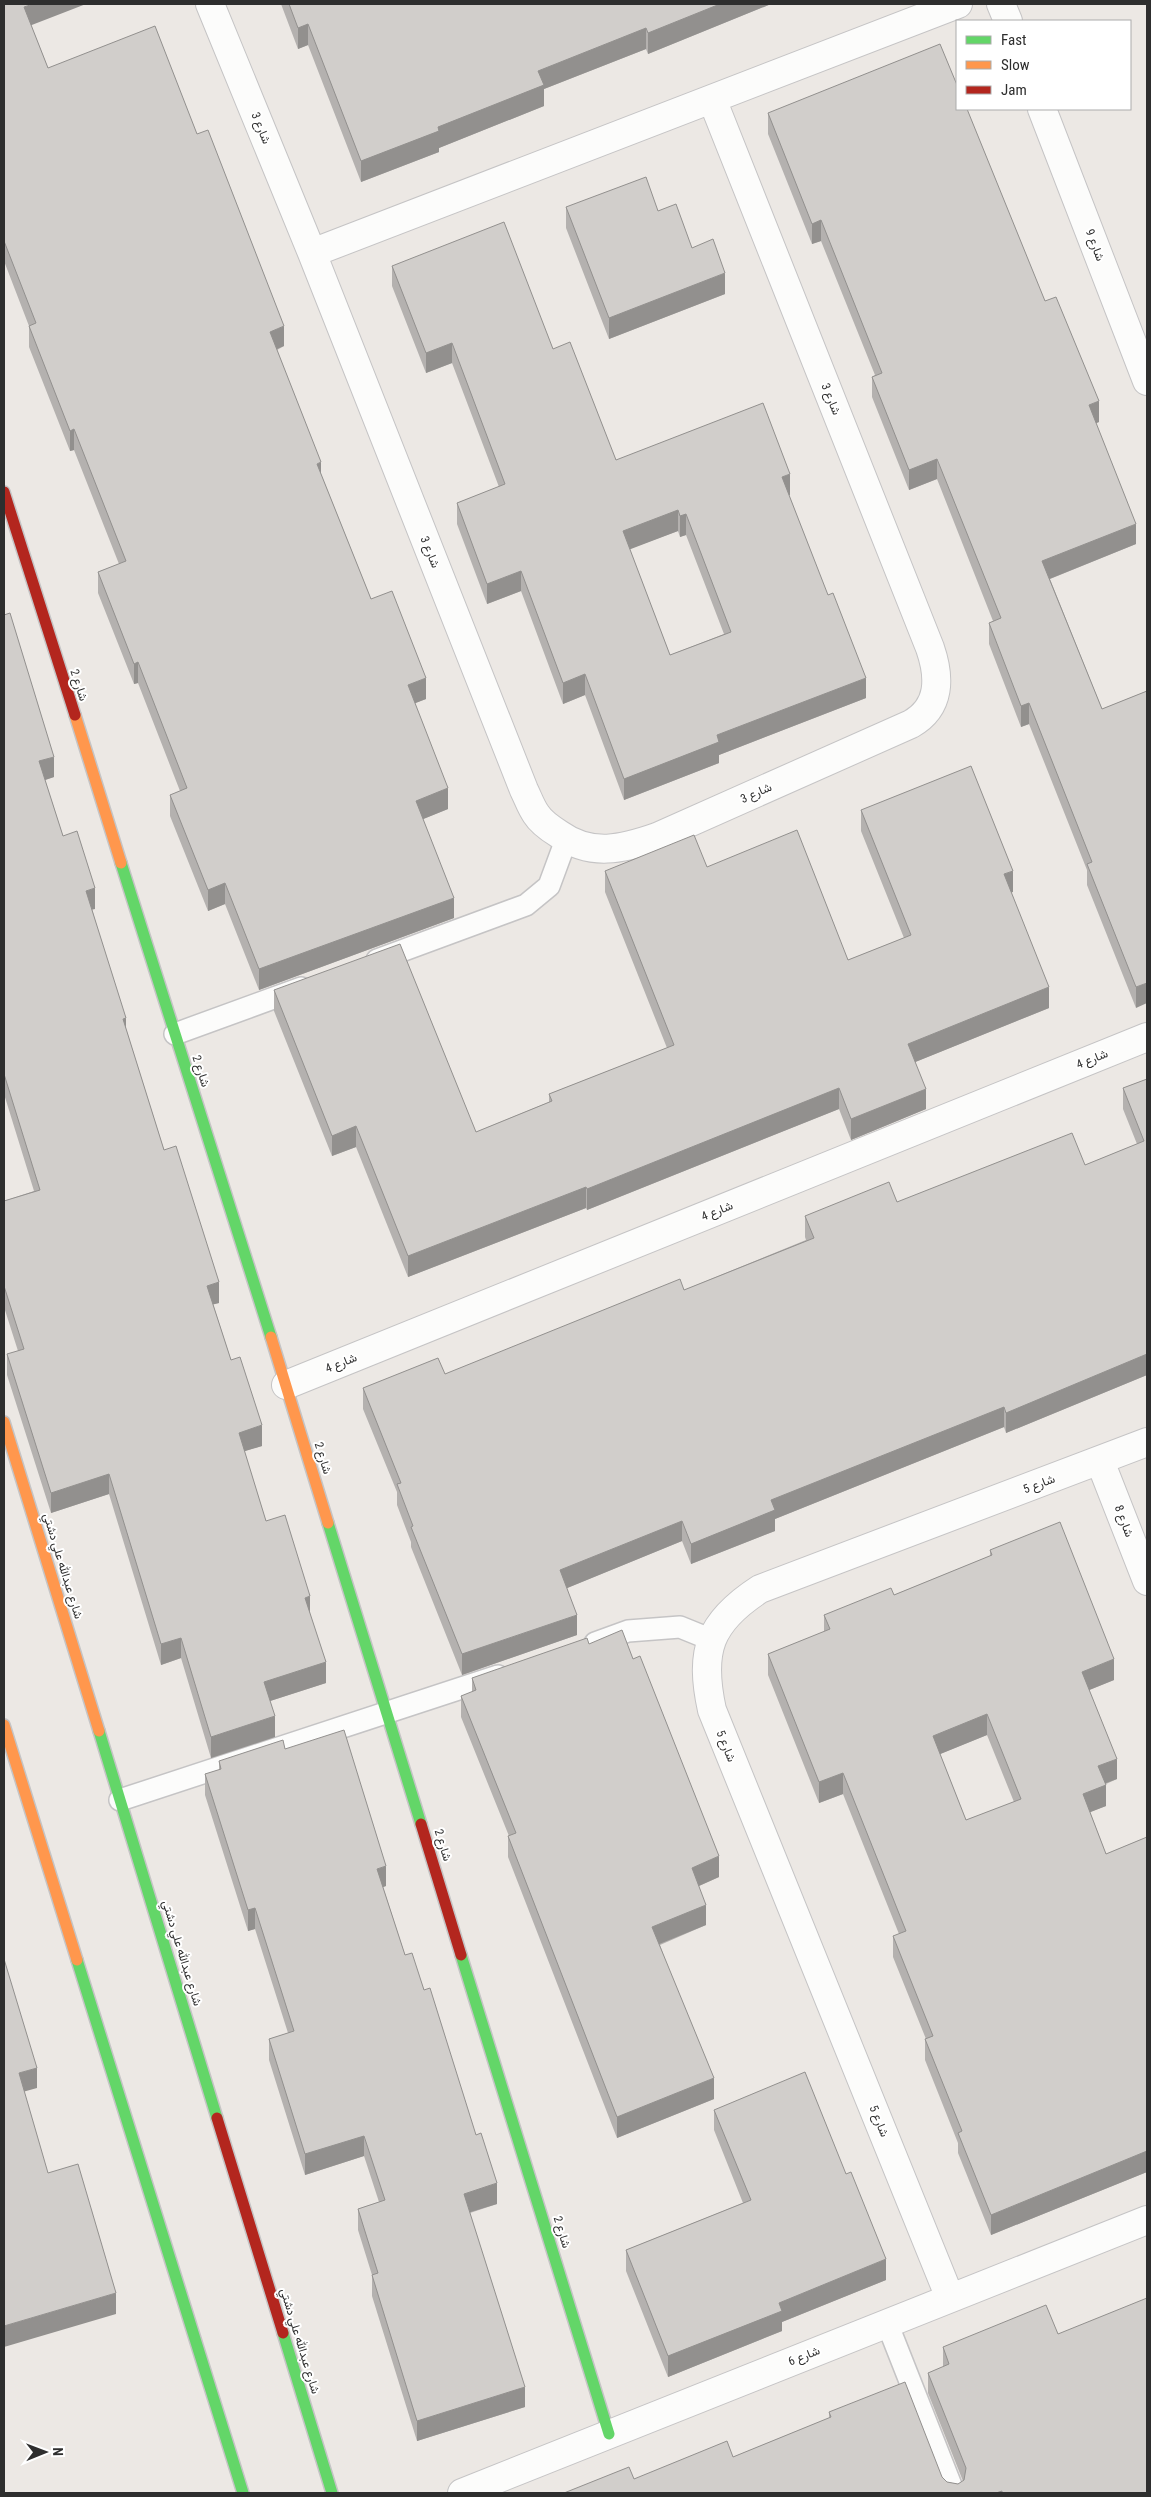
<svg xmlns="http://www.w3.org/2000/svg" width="1151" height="2497" font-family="'Roboto Condensed',Vazirmatn,sans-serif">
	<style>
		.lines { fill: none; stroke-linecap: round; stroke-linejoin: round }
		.lane-casing { stroke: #c5c4c5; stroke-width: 24 }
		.street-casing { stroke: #c5c4c5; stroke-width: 30 }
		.fast-casing { stroke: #c5c4c5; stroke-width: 14 }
		.slow-casing { stroke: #c5c4c5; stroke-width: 14 }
		.jam-casing { stroke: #c5c4c5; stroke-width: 14 }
		.lane { stroke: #fcfcfb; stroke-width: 21 }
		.street { stroke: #fcfcfb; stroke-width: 28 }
		.fast { stroke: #63d668; stroke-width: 11 }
		.slow { stroke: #ff974d; stroke-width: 11 }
		.jam { stroke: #b3261e; stroke-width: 11 }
		.wall { fill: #b4b1af; fill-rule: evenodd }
		.shaded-wall { fill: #92908e }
		.building { fill: #d1cecb; stroke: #92908e; fill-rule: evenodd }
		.labels { text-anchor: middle; stroke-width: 4; stroke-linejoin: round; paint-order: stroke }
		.street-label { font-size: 12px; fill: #2e2e2e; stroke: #fff }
	</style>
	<rect width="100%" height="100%" fill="#ece8e4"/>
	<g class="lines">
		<defs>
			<path id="lane" d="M 377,960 L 526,905 L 549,886 L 566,840
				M 175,1034 L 301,988
				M 595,1643 L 628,1631 L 680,1627 L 712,1640
				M 120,1800 L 498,1676
				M 887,2323 L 954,2493"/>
			<path id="street" d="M 210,4 L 312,253 L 524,790 C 528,798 531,807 536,814 C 541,822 551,829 559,834 C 591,857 623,849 657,837 L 911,724 C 941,707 940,677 930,648 L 712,99
				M 1001,4 L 1008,21
				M 1042,109 L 1147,381
				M 312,253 L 958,4
				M 286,1385 L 1147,1037
				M 1100,1461 L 1147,1581
				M 950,2298 L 712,1710 C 699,1651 709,1622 760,1589 L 1147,1442
				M 462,2493 L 1147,2220"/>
			<path id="fast" d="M 121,863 L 271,1337
				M 328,1523 L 421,1824
				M 99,1731 L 217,2118
				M 461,1955 L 609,2434
				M 77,1960 L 243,2493
				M 283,2333 L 332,2493"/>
			<path id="slow" d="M 75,715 L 121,863
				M 271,1337 L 328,1523
				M 4,1422 L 99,1731
				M 4,1725 L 77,1960"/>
			<path id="jam" d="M 4,492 L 75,715
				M 421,1824 L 461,1955
				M 217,2118 L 283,2333"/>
		</defs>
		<use href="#lane" class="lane-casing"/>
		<use href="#street" class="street-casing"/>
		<use href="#fast" class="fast-casing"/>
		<use href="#slow" class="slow-casing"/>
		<use href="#jam" class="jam-casing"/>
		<use href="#lane" class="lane"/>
		<use href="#street" class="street"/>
		<use href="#fast" class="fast"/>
		<use href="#slow" class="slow"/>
		<use href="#jam" class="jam"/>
	</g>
	<path class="wall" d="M 4,4 L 31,25 L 48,68 L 197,134 L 284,346 L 277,350 L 321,474 L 371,599 L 426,699 L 415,703 L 448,809 L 423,819 L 454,918 L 259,990 L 225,904 L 208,911 L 170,816 L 170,795 L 180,791 L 138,683 L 134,684 L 98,593 L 98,572 L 119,564 L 74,450 L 70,451 L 29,347 L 29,326 L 4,261 Z
		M 281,4 L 771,4 L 648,54 L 646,49 L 544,89 L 544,106 L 439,148 L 439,152 L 361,182 L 308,45 L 298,49 Z
		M 768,113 L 1045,301 L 1099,422 L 1096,423 L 1136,544 L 1050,579 L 1102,709 L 1147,691 L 1136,1008 L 1087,885 L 1087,870 L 1029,724 L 1021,727 L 989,644 L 989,623 L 993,621 L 937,479 L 909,490 L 872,397 L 872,377 L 875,375 L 821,241 L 812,244 L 768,134 Z
		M 566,207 L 658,211 L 725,294 L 609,339 L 566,228 Z
		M 392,266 L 553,349 L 616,460 L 790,495 L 789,495 L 866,698 L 719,755 L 719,763 L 624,800 L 585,695 L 563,704 L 521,591 L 487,604 L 457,524 L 457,503 L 499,487 L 452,363 L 426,373 L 392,286 ZM 678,531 L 680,537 L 686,535 L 724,634 L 670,655 L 629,549 Z
		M 4,615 L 54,777 L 45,780 L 63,836 L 95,909 L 92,909 L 126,1029 L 164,1150 L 219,1303 L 213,1304 L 231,1360 L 262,1446 L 244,1451 L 266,1521 L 310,1614 L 326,1683 L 270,1701 L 275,1737 L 211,1758 L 181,1658 L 161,1665 L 109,1494 L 51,1513 L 7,1375 L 7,1354 L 18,1351 L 4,1307 L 4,1201 L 34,1191 L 4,1094 Z
		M 861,810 L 1013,892 L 1011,892 L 1049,1008 L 915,1062 L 926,1109 L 851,1140 L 839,1109 L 587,1210 L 586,1208 L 408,1277 L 356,1147 L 332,1156 L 274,1011 L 274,990 L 476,1132 L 549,1102 L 549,1094 L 667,1048 L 605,892 L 605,871 L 707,867 L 848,960 L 904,938 L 861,831 Z
		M 1147,1079 L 1147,1375 L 1006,1433 L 1004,1427 L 775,1519 L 775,1531 L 691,1564 L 682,1541 L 567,1588 L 577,1635 L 462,1675 L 411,1547 L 411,1542 L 397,1505 L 397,1492 L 363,1409 L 363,1388 L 445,1374 L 684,1290 L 806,1240 L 805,1237 L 805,1216 L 897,1202 L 1085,1165 L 1137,1144 L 1123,1109 L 1123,1088 Z
		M 990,1550 L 1114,1680 L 1089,1690 L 1117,1779 L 1106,1784 L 1106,1806 L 1090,1812 L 1106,1854 L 1147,1837 L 1147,2172 L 991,2235 L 958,2153 L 958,2143 L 925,2060 L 925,2039 L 926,2039 L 893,1957 L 893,1936 L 899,1934 L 843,1794 L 819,1803 L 768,1675 L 768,1654 L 824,1632 L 824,1615 L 894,1595 L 990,1556 ZM 987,1735 L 1014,1802 L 966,1820 L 940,1754 Z
		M 589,1644 L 719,1877 L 699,1886 L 706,1925 L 660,1945 L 714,2099 L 617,2138 L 508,1857 L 508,1836 L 509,1836 L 461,1717 L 461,1696 L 472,1692 L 472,1678 Z
		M 285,1749 L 386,1886 L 383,1887 L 405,1955 L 424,1990 L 497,2204 L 470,2213 L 525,2407 L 417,2441 L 372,2296 L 372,2275 L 358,2230 L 358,2209 L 379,2202 L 364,2156 L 305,2175 L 269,2060 L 269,2039 L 288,2033 L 255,1929 L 248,1931 L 205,1795 L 205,1774 L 219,1770 L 219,1761 Z
		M 714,2110 L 886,2280 L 782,2322 L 782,2331 L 668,2377 L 626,2271 L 626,2250 L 743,2203 L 714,2130 Z
		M 1058,2334 L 1147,2493 L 564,2493 L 634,2479 L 733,2457 L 829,2418 L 829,2412 L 942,2477 L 947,2482 L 958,2484 L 963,2481 L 928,2393 L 928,2373 L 943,2367 L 943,2347 Z"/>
	<path class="shaded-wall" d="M 33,4 L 86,4 L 24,28 L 24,7 Z
		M 720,4 L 771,4 L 648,54 L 648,33 Z
		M 308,24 L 308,45 L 298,49 L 298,28 Z
		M 646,28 L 646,49 L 544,89 L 544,106 L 439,148 L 439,152 L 361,182 L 361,161 L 538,71 Z
		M 821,220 L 821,241 L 812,244 L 812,224 Z
		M 725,273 L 725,294 L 609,339 L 609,318 Z
		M 284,326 L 284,346 L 270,352 L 270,332 Z
		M 452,343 L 452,363 L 426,373 L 426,353 Z
		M 1099,401 L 1099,422 L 1089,426 L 1089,405 Z
		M 74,429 L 74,450 L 70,451 L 70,431 Z
		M 937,459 L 937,479 L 909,490 L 909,470 Z
		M 321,462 L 321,483 L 317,464 Z
		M 790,474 L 790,495 L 782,498 L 782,477 Z
		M 678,510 L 678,531 L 623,552 L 623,531 Z
		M 686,514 L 686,535 L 680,537 L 680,516 Z
		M 1136,524 L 1136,544 L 1042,582 L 1042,561 Z
		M 521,571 L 521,591 L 487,604 L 487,584 Z
		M 138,662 L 138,683 L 134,684 L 134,664 Z
		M 585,674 L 585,695 L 563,704 L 563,683 Z
		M 426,678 L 426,699 L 408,706 L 408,685 Z
		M 866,678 L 866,698 L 719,755 L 719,763 L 624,800 L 624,779 L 717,735 Z
		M 1029,703 L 1029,724 L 1021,727 L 1021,706 Z
		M 54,757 L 54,777 L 39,782 L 39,761 Z
		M 448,788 L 448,809 L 416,822 L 416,801 Z
		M 1013,871 L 1013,892 L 1004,895 L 1004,874 Z
		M 225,883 L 225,904 L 208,911 L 208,890 Z
		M 95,888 L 95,909 L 86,911 L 86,891 Z
		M 454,898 L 454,918 L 259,990 L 259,969 Z
		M 1147,983 L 1147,1003 L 1136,1008 L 1136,987 Z
		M 1049,987 L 1049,1008 L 908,1065 L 908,1044 Z
		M 126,1018 L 126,1039 L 123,1019 Z
		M 839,1088 L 839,1109 L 587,1210 L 587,1189 Z
		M 926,1089 L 926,1109 L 851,1140 L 851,1119 Z
		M 356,1126 L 356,1147 L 332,1156 L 332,1136 Z
		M 586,1187 L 586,1208 L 408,1277 L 408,1256 Z
		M 219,1282 L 219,1303 L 207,1306 L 207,1286 Z
		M 1147,1354 L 1147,1375 L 1006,1433 L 1006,1413 Z
		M 1004,1407 L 1004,1427 L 775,1519 L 775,1531 L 691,1564 L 691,1544 L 771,1500 Z
		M 262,1425 L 262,1446 L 239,1453 L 239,1433 Z
		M 109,1474 L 109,1494 L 51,1513 L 51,1493 Z
		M 682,1521 L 682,1541 L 560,1591 L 560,1570 Z
		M 310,1596 L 310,1617 L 305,1598 Z
		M 577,1615 L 577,1635 L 462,1675 L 462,1654 Z
		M 181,1638 L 181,1658 L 161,1665 L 161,1644 Z
		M 1114,1659 L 1114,1680 L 1082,1693 L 1082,1672 Z
		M 326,1662 L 326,1683 L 264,1703 L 264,1682 Z
		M 987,1714 L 987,1735 L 933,1757 L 933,1736 Z
		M 275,1716 L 275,1737 L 211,1758 L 211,1737 Z
		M 1117,1759 L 1117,1779 L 1098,1786 L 1098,1766 Z
		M 843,1773 L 843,1794 L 819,1803 L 819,1782 Z
		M 1106,1785 L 1106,1806 L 1083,1815 L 1083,1794 Z
		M 719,1856 L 719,1877 L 692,1889 L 692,1868 Z
		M 386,1866 L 386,1886 L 377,1889 L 377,1869 Z
		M 706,1905 L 706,1925 L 652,1947 L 652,1927 Z
		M 255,1908 L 255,1929 L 248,1931 L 248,1910 Z
		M 37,2068 L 37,2088 L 19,2093 L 19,2073 Z
		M 714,2078 L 714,2099 L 617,2138 L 617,2117 Z
		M 364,2136 L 364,2156 L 305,2175 L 305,2154 Z
		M 1147,2151 L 1147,2172 L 991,2235 L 991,2215 Z
		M 497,2183 L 497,2204 L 464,2214 L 464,2194 Z
		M 886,2259 L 886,2280 L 782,2322 L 782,2331 L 668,2377 L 668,2356 L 779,2303 Z
		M 116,2293 L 116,2314 L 4,2347 L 4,2326 Z
		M 525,2387 L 525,2407 L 417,2441 L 417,2421 Z"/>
	<path class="building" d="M 4,4 L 33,4 L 24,7 L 48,68 L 155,26 L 197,134 L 208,130 L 284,326 L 270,332 L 321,462 L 317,464 L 371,599 L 392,591 L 426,678 L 408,685 L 448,788 L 416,801 L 454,898 L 259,969 L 225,883 L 208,890 L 170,795 L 187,788 L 138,662 L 134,664 L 98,572 L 126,561 L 74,429 L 70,431 L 29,326 L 36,323 L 4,241 Z
		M 289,4 L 720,4 L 648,33 L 646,28 L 538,71 L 544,85 L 438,127 L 439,131 L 361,161 L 308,24 L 298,28 Z
		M 940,44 L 957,85 L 957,109 L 967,109 L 1045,301 L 1056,297 L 1099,401 L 1089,405 L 1136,524 L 1042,561 L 1102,709 L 1147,691 L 1147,983 L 1136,987 L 1087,864 L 1092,862 L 1029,703 L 1021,706 L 989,623 L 1001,618 L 937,459 L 909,470 L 872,377 L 882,373 L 821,220 L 812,224 L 768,113 Z
		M 646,177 L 658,211 L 676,204 L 692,248 L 713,239 L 725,273 L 609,318 L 566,207 Z
		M 504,222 L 553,349 L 570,342 L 616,460 L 763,403 L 790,474 L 782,477 L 828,595 L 833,593 L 866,678 L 717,735 L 719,742 L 624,779 L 585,674 L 563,683 L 521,571 L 487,584 L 457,503 L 505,484 L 452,343 L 426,353 L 392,266 ZM 678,510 L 680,516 L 686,514 L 731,632 L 670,655 L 623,531 Z
		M 10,613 L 54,757 L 39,761 L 63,836 L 77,831 L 95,888 L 86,891 L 126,1018 L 123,1019 L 164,1150 L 176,1146 L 219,1282 L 207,1286 L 231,1360 L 240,1357 L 262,1425 L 239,1433 L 266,1521 L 285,1515 L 310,1596 L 305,1598 L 326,1662 L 264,1682 L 275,1716 L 211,1737 L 181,1638 L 161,1644 L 109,1474 L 51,1493 L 7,1354 L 24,1349 L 4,1286 L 4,1201 L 40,1190 L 4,1074 L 4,615 Z
		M 971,766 L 1013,871 L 1004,874 L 1049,987 L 908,1044 L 926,1089 L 851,1119 L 839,1088 L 587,1189 L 586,1187 L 408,1256 L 356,1126 L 332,1136 L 274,990 L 400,944 L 476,1132 L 552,1101 L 549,1094 L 674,1045 L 605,871 L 694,835 L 707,867 L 797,830 L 848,960 L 911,935 L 861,810 Z
		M 1147,1079 L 1147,1354 L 1006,1413 L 1004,1407 L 771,1500 L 775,1510 L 691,1544 L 682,1521 L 560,1570 L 577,1615 L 462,1654 L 411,1527 L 413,1526 L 397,1484 L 401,1483 L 363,1388 L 438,1358 L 445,1374 L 680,1279 L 684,1290 L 814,1238 L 805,1216 L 889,1182 L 897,1202 L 1072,1133 L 1085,1165 L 1144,1141 L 1123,1088 Z
		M 1060,1522 L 1114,1659 L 1082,1672 L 1117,1759 L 1098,1766 L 1106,1785 L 1083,1794 L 1106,1854 L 1147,1837 L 1147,2151 L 991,2215 L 958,2133 L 962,2131 L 925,2039 L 933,2036 L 893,1936 L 906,1931 L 843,1773 L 819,1782 L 768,1654 L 830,1629 L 824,1615 L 891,1588 L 894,1595 L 992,1555 L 990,1550 ZM 987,1714 L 1021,1799 L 966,1820 L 933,1736 Z
		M 622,1630 L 633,1659 L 640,1656 L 719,1856 L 692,1868 L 706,1905 L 652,1927 L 714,2078 L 617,2117 L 508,1836 L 516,1833 L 461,1696 L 476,1690 L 472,1678 L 587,1638 L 589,1644 Z
		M 344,1730 L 386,1866 L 377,1869 L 405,1955 L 412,1953 L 424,1990 L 430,1988 L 476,2135 L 481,2133 L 497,2183 L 464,2194 L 525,2387 L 417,2421 L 372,2275 L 378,2273 L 358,2209 L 385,2200 L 364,2136 L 305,2154 L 269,2039 L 294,2031 L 255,1908 L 248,1910 L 205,1774 L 221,1769 L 219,1761 L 283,1740 L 285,1749 Z
		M 4,1959 L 37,2068 L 19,2073 L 48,2173 L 78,2164 L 116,2293 L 4,2326 Z
		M 805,2072 L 846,2174 L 851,2172 L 886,2259 L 779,2303 L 782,2311 L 668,2356 L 626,2250 L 751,2200 L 714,2110 Z
		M 1147,2298 L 1147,2493 L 1002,2493 L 1002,2491 L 996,2493 L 564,2493 L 629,2467 L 634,2479 L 727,2441 L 733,2457 L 831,2417 L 829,2412 L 905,2382 L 942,2477 L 947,2482 L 958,2484 L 964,2480 L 966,2468 L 928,2373 L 949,2364 L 943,2347 L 1046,2305 L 1058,2334 Z"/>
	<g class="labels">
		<g class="street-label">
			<text transform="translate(261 128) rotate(68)" y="4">شارع 3</text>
			<text transform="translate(1095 245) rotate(69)" y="4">شارع 9</text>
			<text transform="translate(831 399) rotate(68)" y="4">شارع 3</text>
			<text transform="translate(430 552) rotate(68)" y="4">شارع 3</text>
			<text transform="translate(79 685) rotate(72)" y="4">شارع 2</text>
			<text transform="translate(756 793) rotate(-24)" y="4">شارع 3</text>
			<text transform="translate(1092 1059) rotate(-22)" y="4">شارع 4</text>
			<text transform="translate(201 1071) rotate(72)" y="4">شارع 2</text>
			<text transform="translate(717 1211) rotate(-22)" y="4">شارع 4</text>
			<text transform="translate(341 1363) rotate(-22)" y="4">شارع 4</text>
			<text transform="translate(323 1458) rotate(73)" y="4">شارع 2</text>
			<text transform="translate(1039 1484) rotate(-21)" y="4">شارع 5</text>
			<text transform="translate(1124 1521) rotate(69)" y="4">شارع 8</text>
			<text transform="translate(63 1566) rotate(73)" y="4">شارع عبدالله علي دشتي</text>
			<text transform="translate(726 1746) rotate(68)" y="4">شارع 5</text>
			<text transform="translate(443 1845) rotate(73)" y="4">شارع 2</text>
			<text transform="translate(182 1953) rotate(73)" y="4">شارع عبدالله علي دشتي</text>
			<text transform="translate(879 2121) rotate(68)" y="4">شارع 5</text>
			<text transform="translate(562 2232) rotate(73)" y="4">شارع 2</text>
			<text transform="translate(300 2341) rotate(73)" y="4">شارع عبدالله علي دشتي</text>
			<text transform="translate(804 2356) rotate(-22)" y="4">شارع 6</text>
		</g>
	</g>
	<rect width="1151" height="2497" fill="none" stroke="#2e2e2e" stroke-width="10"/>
	<rect x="956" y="20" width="175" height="90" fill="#ffffff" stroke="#ababab"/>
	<rect x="966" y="36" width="25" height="8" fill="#63d668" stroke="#ababab"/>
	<text x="1001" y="45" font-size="15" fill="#2e2e2e">Fast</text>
	<rect x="966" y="61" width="25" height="8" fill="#ff974d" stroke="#ababab"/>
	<text x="1001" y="70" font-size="15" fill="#2e2e2e">Slow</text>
	<rect x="966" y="86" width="25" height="8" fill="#b3261e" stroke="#ababab"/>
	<text x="1001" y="95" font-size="15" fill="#2e2e2e">Jam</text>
	<g transform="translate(45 2452) rotate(89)" stroke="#ffffff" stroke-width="4" paint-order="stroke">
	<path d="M0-4L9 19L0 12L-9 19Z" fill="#2e2e2e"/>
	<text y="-8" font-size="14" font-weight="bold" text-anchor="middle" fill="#2e2e2e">N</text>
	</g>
</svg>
